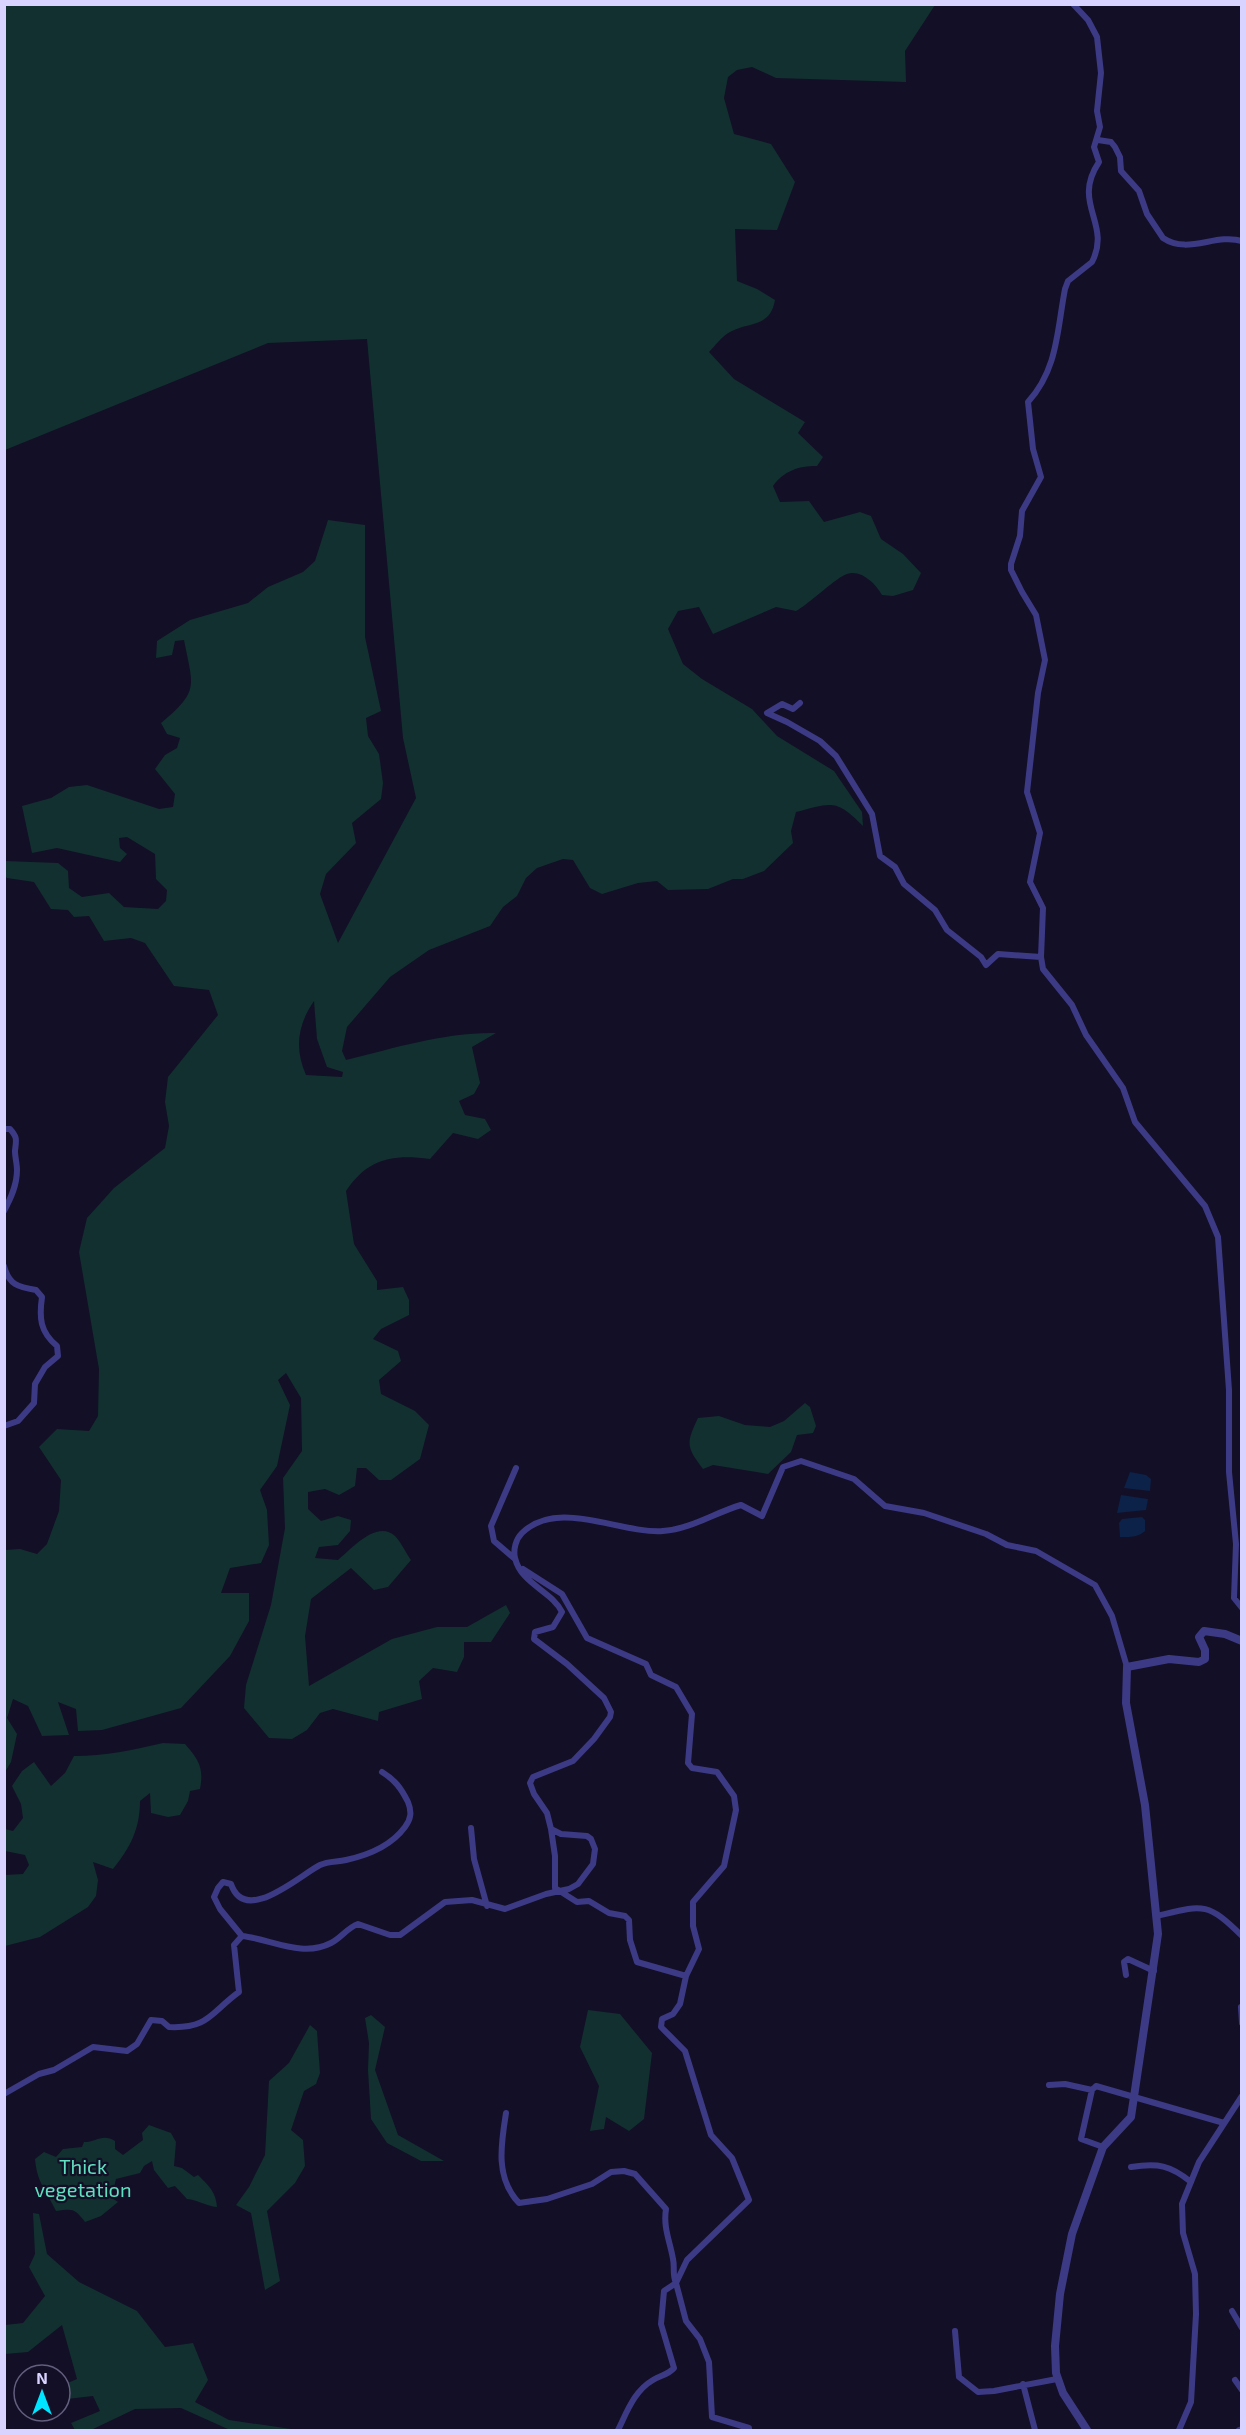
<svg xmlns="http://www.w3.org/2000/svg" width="1246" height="2435" font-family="'Exo 2',sans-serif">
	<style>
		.green { fill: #12302f; fill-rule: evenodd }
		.water { fill: #0c2248 }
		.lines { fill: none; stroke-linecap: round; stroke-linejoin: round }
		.minor { stroke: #3d3a85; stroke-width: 6 }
		.tertiary { stroke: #3d3a85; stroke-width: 8 }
		.labels { text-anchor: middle; stroke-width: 4.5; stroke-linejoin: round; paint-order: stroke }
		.park-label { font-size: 20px; fill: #5fe0c0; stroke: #130f26 }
	</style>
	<rect width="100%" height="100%" fill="#130f26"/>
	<path class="green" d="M 5,4 L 935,5 L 905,51 L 906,82 L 776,78 L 752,67 L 737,70 L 728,77 L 724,98 L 734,134 L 771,144 L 795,182 L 777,230 L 735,229 L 737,281 L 757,289 L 775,300 C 770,328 750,321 730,332 C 722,336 715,346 709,352 L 734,379 L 805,422 L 798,433 L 823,457 L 817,466 C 798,466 784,471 773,486 L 780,502 L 809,501 L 824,522 L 860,512 L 871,516 L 881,539 L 903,554 L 921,573 L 913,590 L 893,596 L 882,595 C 876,584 861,569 847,574 C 838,576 809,604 796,611 L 776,607 L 713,634 L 699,607 L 678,611 L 668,629 L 683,664 L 702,679 L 752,709 L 777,736 L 834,771 L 862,812 L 863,826 C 836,798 831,803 796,812 L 791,831 L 793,843 L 764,871 L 743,879 L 733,879 L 708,889 L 668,890 L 657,881 L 638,883 L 602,894 L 590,888 L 573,860 L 563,859 L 537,868 L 526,878 L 517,896 L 503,907 L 490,926 L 429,950 L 390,977 L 347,1027 L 342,1051 L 346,1060 C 395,1048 445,1032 496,1033 L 472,1047 L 480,1083 L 474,1094 L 459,1101 L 465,1115 L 485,1119 L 491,1130 L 478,1139 L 453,1133 L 430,1159 C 393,1154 368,1158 346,1191 L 354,1244 L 377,1281 L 377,1290 L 403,1287 L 409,1300 L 409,1315 L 381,1329 L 373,1339 L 398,1351 L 401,1361 L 379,1380 L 381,1394 L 415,1411 L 429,1425 L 420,1459 L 391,1480 L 379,1480 L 366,1468 L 357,1468 L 355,1486 L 339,1495 L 325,1489 L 308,1492 L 308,1509 L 321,1521 L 338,1516 L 351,1520 L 350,1531 L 338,1545 L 319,1547 L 315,1558 L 338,1560 C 351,1549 377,1519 395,1536 C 401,1542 406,1553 411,1560 L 388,1587 L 374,1590 L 351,1568 L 311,1599 L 305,1636 L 309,1686 L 392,1639 L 437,1627 L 467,1627 L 506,1605 L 510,1613 L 491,1642 L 464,1642 L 464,1657 L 457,1672 L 433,1668 L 419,1681 L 422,1699 L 379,1712 L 378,1721 L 333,1709 L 320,1713 L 307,1730 L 292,1739 L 269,1738 L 244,1708 L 246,1685 L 271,1605 L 285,1528 L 283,1478 L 302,1451 L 301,1398 L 286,1373 L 278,1380 L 290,1405 L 277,1466 L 260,1490 L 267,1510 L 269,1545 L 261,1563 L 230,1568 L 221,1593 L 249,1593 L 249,1621 L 230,1656 L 181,1708 L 102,1730 L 78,1731 L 76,1709 L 58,1702 L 69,1735 L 42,1736 L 28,1706 L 13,1699 L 7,1718 L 17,1734 L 11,1762 L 5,1772 L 5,1550 L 20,1549 L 37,1554 L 47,1544 L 59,1511 L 61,1480 L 39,1447 L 57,1429 L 89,1431 L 98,1416 L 99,1369 L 79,1252 L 87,1218 L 114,1188 L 165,1148 L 169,1126 L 165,1102 L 168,1077 L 218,1015 L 209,990 L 174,986 L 145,943 L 131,938 L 104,941 L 89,916 L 74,917 L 68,910 L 51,909 L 34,882 L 7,878 L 5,876 L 5,861 L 58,863 L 68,871 L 69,888 L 82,897 L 109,893 L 124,907 L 158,909 L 166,901 L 167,890 L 156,879 L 155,854 L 127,837 L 119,838 L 120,848 L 127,854 L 120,862 L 57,848 L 32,853 L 22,806 L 51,798 L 69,787 L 87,785 L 159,809 L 173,807 L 175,794 L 155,769 L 165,755 L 177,748 L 180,738 L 167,734 L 161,723 C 200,690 193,687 184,640 L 175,641 L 172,655 L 156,658 L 157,641 L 190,620 L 248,603 L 268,587 L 303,572 L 315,561 L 328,520 L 365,525 L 365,637 L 381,711 L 366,718 L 368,736 L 379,754 L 383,783 L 381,799 L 352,823 L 356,843 L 326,874 L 320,894 L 338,943 L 416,798 L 403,738 L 367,339 L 268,343 L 5,450 ZM 314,1001 L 317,1039 L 327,1067 L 343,1072 L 342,1077 L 306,1075 C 294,1048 298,1024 314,1001 Z
		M 805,1403 L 810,1407 L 816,1426 L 813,1433 L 797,1435 L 791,1452 L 768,1474 L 713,1465 L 703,1469 C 686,1447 686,1443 698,1418 L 719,1416 L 745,1425 L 770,1427 L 784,1421 Z
		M 163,1743 L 185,1744 C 199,1760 204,1768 200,1789 L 190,1791 L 188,1801 L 180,1815 L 168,1817 L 151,1813 L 150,1793 L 140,1801 C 140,1829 130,1848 113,1869 L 93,1862 L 98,1880 L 96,1896 L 88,1907 L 40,1937 L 5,1946 L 5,1875 L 23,1874 L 29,1865 L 25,1855 L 5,1851 L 5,1829 L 13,1831 L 23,1818 L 21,1804 L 12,1786 L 22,1771 L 34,1762 L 51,1786 L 65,1773 L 74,1756 C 105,1756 133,1750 163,1743 Z
		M 588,2010 L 620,2014 L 652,2053 L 644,2119 L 629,2131 L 606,2117 L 604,2129 L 590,2131 L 599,2086 L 580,2047 Z
		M 371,2015 L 385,2027 L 375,2070 L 398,2135 L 444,2161 L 421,2161 L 387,2143 L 371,2119 L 368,2070 L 369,2043 L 365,2018 Z
		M 310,2025 L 317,2031 L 320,2073 L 316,2084 L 304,2091 L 291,2130 L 303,2140 L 305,2166 L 295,2183 L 267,2211 L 280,2281 L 265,2290 L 251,2213 L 236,2205 L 249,2187 L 265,2155 L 269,2081 L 289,2063 Z
		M 149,2125 L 171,2133 L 176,2142 L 174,2166 L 182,2168 L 194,2177 L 198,2175 C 209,2186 216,2192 217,2207 C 206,2206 198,2200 187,2199 L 175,2186 L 168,2188 L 154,2170 L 152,2161 L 144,2166 L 140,2173 L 116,2179 L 113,2192 L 109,2196 L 118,2202 L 101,2216 L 85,2222 C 74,2208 73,2209 56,2211 C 46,2190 37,2183 35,2159 L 44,2152 L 56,2157 L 63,2149 L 82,2147 L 84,2142 C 96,2142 103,2133 115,2141 L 115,2149 L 123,2155 L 143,2140 L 142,2133 Z
		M 33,2213 L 39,2214 L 47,2254 L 79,2282 L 137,2311 L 165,2347 L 193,2343 L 208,2380 L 195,2402 L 229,2420 L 298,2430 L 230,2430 L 181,2408 L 135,2409 L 91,2430 L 75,2430 L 71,2423 L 100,2411 L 93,2396 L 67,2399 L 63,2385 L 77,2379 L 62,2325 L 28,2352 L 5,2354 L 5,2325 L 23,2323 L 45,2296 L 29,2267 L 35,2254 Z"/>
	<path class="water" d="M 1130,1472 L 1146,1475 L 1151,1479 L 1150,1491 L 1124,1488 Z
		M 1121,1495 L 1148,1499 L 1146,1510 L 1117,1513 Z
		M 1142,1517 L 1145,1520 L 1145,1531 C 1137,1538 1130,1537 1120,1537 L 1119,1523 L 1122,1519 Z"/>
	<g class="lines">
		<path class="minor" d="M 1073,4 L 1088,20 L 1097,37 L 1101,73 L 1097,111 L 1100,127 L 1094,147 L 1099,162 C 1071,204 1112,223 1092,262 L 1068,281 L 1065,289 C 1057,330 1058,369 1028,402 L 1033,449 L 1041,477 L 1022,511 L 1020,536 L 1011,564 L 1011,570 L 1022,592 L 1036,615 L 1045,660 L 1038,693 L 1027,792 L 1040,833 L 1030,882 L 1043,908 L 1041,957 L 1043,969 L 1072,1005 L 1086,1035 L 1123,1088 L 1135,1122 L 1205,1206 L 1218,1237 L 1229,1390 L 1229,1472 L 1236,1544 L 1234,1598 L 1242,1608
			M 1098,140 L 1111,142 L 1115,147 L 1120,157 L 1121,171 L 1139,191 L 1147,214 L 1163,238 C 1188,255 1215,233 1242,241
			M 800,703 L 793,709 L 782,704 L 767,713 L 787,722 L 820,741 L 836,756 L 872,814 L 880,856 L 895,867 L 904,884 L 935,910 L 947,930 L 981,957 L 986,965 L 998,954 L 1041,957
			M 4,1129 L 10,1129 C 18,1138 16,1140 15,1151 C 15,1157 17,1164 17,1170 C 17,1185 11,1198 4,1211
			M 4,1266 C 9,1285 18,1287 36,1290 L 42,1297 C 39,1318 40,1332 57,1346 L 58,1356 L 45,1367 L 35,1384 L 34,1403 L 18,1421 L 4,1426
			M 515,1559 L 494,1541 L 491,1526 L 516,1468
			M 523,1569 L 562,1594 L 587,1638 L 646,1664 L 651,1675 L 676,1687 L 692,1714 L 688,1763 L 692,1768 L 717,1772 L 734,1796 L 736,1810 L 724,1866 L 693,1902 L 693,1926 L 699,1949 L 686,1976 L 680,2004 L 673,2014 L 662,2019 L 661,2027 L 685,2051 L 711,2135 L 732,2158 L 749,2200 L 687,2260 L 676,2283 L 686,2321 L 700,2339 L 709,2362 L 712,2417 L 749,2428 L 749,2430
			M 471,1828 L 474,1859 L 487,1906
			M 551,1829 L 555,1856 L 555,1888 L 577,1902 L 589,1901 L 609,1913 L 625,1916 L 629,1920 L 630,1940 L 637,1962 L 686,1976
			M 1157,1916 C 1202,1905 1207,1901 1242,1936
			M 242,1936 L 220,1909 L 214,1897 L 218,1888 L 223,1882 L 231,1884 C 245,1926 300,1875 320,1865 C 328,1861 337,1862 346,1860 C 369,1855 391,1846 405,1827 C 411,1819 412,1812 408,1802 C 401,1788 395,1780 382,1772
			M 1126,1975 L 1124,1962 L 1128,1959 L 1154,1971
			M 1241,2007 L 1242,2023
			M 1049,2085 L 1065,2084 L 1092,2090 L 1096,2086 L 1224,2123
			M 1092,2090 L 1081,2139 L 1103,2147
			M 4,2094 L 39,2074 L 54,2070 L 93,2047 L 127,2051 L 137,2044 L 151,2020 L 162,2021 L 169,2027 C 209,2029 211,2012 239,1992 L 234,1945 L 242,1936 C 271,1939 302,1958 331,1943 C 341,1938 347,1928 358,1924 L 390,1935 L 400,1935 L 445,1902 L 472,1900 L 505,1909 L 546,1894 L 569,1889 L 578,1884 L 593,1864 L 595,1849 L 591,1839 L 587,1836 L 561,1834 L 551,1829 L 547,1813 L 534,1794 L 530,1783 L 533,1777 L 573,1761 L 594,1739 L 610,1717 L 611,1712 L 604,1698 L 567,1664 L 534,1639 L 535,1632 L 553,1627 L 562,1612 C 552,1591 521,1584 515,1558 C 513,1549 516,1539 522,1533 C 558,1498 620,1534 663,1531 C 691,1529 714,1513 741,1505 L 762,1516 L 783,1467 L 801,1461 L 854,1479 L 885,1506 L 924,1513 L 986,1534 L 1007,1545 L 1036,1551 L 1095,1585 L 1112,1616 L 1127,1667
			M 506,2113 C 501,2144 495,2178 519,2203 L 547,2199 L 592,2184 L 611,2172 L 624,2171 L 635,2174 L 666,2209 C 663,2228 670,2241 673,2259 C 675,2268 672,2274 676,2283 L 664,2291 L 661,2324 L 674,2368 C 668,2375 661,2375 653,2380 C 634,2391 627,2412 618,2430
			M 1131,2167 C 1158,2163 1170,2165 1191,2182
			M 1232,2311 L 1242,2328
			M 955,2331 L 959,2377 L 978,2392 L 994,2391 L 1057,2379
			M 1235,2380 L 1242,2390
			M 1023,2384 L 1035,2430
			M 1179,2430 L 1191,2402 L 1196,2314 L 1195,2274 L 1183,2233 L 1182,2204 L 1199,2162 L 1242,2096
			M 1239,2430 L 1242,2429"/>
		<path class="tertiary" d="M 1087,2430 L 1063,2393 L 1056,2373 L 1055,2346 L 1060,2294 L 1072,2234 L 1103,2147 L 1131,2117 L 1158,1934 L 1145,1805 L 1126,1703 L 1127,1667 L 1169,1659 L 1199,1662 L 1205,1659 L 1205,1650 L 1199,1637 L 1204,1631 L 1225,1634 L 1242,1641"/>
	</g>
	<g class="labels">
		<g class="park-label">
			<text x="83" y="2174">Thick<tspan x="83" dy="23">vegetation</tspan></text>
		</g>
	</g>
	<rect width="1246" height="2435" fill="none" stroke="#d9d4ff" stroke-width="12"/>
	<g transform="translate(42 2393)"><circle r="28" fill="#130f26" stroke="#625e7d" stroke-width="1.5"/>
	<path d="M0-4.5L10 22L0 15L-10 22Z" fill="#00e5ff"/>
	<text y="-9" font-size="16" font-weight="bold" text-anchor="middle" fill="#d9d4ff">N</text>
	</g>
</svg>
